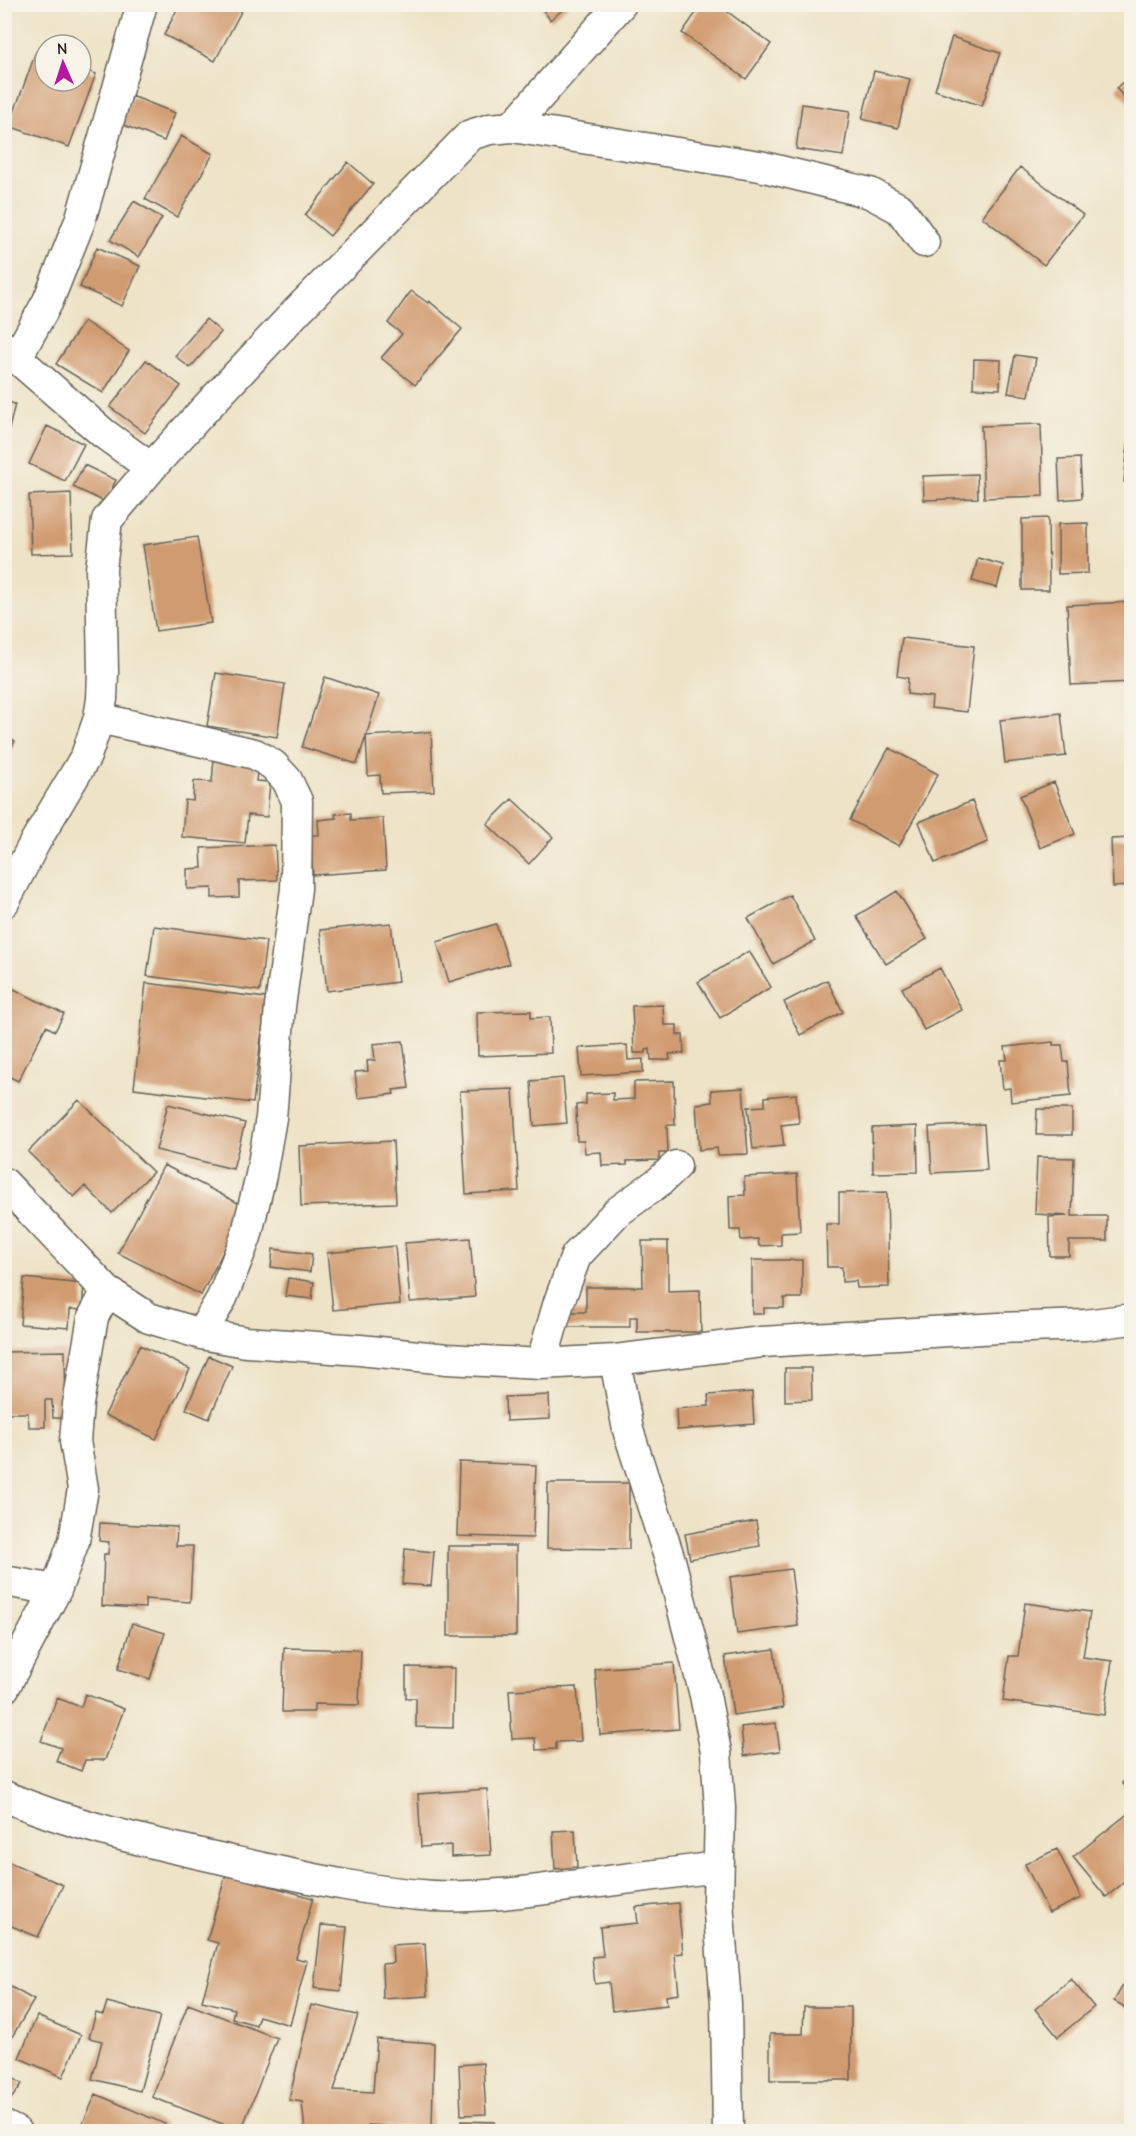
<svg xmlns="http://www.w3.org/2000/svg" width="1136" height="2136" font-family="'Comic Neue',sans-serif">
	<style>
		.building { fill: #d19b71 }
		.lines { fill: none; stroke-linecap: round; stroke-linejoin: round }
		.street-casing { stroke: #666258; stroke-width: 33 }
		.street { stroke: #fff; stroke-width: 30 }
	</style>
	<rect width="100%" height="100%" fill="#f7f3e8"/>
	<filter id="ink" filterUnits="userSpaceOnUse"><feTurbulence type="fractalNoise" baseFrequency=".0167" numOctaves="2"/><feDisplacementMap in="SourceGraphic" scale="12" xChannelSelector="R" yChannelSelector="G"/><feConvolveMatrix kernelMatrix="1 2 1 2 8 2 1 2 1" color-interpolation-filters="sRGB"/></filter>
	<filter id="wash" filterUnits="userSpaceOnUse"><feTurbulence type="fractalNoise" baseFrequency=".008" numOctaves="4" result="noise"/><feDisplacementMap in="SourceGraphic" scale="24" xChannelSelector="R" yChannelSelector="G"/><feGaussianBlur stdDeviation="1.35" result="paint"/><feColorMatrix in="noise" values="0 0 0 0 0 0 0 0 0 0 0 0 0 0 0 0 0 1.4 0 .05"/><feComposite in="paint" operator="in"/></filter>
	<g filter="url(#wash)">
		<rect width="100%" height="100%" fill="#eee3c7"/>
		<g id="blocks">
			<path class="building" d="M 180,4 L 245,4 L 215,61 L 164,35 Z
				M 539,4 L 570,4 L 550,20 Z
				M 702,4 L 717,4 L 771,44 L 746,79 L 682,33 Z
				M 952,37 L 1000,53 L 982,106 L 935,90 Z
				M 36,52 L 45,55 L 45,81 L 81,81 L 81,68 L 96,74 L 69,147 L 9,126 Z
				M 874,71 L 910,79 L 898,128 L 862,119 Z
				M 1132,75 L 1132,106 L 1116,88 Z
				M 132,96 L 175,113 L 164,141 L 121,124 Z
				M 802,104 L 850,111 L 843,156 L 796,149 Z
				M 181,136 L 213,154 L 177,217 L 145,199 Z
				M 348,162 L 373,184 L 330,236 L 305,215 Z
				M 1020,167 L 1083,215 L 1044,265 L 982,217 Z
				M 134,201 L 162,218 L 139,257 L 110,240 Z
				M 97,247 L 140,266 L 122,306 L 80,287 Z
				M 411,291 L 428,303 L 429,301 L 462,329 L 415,385 L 381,358 L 402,334 L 388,323 Z
				M 206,319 L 221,332 L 190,368 L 175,356 Z
				M 84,321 L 129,351 L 103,393 L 56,364 Z
				M 1015,355 L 1036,358 L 1029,396 L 1008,393 Z
				M 974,359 L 1001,360 L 1000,389 L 973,388 Z
				M 146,360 L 181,386 L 145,433 L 110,407 Z
				M 4,401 L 15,404 L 5,445 L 4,445 Z
				M 1041,424 L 1043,496 L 984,498 L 981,426 Z
				M 47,426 L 84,444 L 65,481 L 29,464 Z
				M 1129,435 L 1132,436 L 1132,483 L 1124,482 Z
				M 1080,458 L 1082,498 L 1060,500 L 1058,459 Z
				M 84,465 L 116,480 L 105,502 L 73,487 Z
				M 977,474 L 978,498 L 924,500 L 923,476 Z
				M 71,493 L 73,553 L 31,554 L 29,495 Z
				M 1048,518 L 1049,590 L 1022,590 L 1022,519 Z
				M 1088,523 L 1088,573 L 1058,574 L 1058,524 Z
				M 197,537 L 211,623 L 156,631 L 143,545 Z
				M 978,558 L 1003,565 L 997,588 L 972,581 Z
				M 1132,602 L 1132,682 L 1071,685 L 1067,605 Z
				M 902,638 L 974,646 L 967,712 L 931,708 L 932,697 L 907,694 L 908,678 L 897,676 Z
				M 216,673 L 285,684 L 277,737 L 207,726 Z
				M 325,677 L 379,695 L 366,736 L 431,732 L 434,791 L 381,793 L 380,775 L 368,776 L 366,736 L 357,764 L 302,747 Z
				M 1061,713 L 1066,756 L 1005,763 L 1000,720 Z
				M 5,735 L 15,741 L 5,760 Z
				M 889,748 L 938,774 L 899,846 L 850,820 Z
				M 214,759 L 258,763 L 256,781 L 270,782 L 267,817 L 248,815 L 245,843 L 182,837 L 185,800 L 193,801 L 194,781 L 212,782 Z
				M 1054,782 L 1075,834 L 1040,848 L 1020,796 Z
				M 512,799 L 553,837 L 529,864 L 487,824 Z
				M 972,801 L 988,842 L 935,863 L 919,822 Z
				M 351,813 L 351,820 L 383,818 L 386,870 L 313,875 L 310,835 L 319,835 L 318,820 L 336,818 L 335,814 Z
				M 1132,838 L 1132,886 L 1113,887 L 1111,839 Z
				M 275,845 L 277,880 L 239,881 L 239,897 L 212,898 L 212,888 L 187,889 L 187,869 L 202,868 L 201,848 Z
				M 897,891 L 927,939 L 886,964 L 856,916 Z
				M 790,895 L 815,941 L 773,964 L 748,918 Z
				M 391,923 L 398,982 L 327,991 L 320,930 Z
				M 496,924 L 509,964 L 449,982 L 437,942 Z
				M 154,926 L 266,941 L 260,991 L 147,976 Z
				M 749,951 L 771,987 L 720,1018 L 698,982 Z
				M 940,968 L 962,1010 L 924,1030 L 902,988 Z
				M 827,980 L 843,1012 L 800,1035 L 784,1002 Z
				M 146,983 L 266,998 L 253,1103 L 134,1088 Z
				M 4,984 L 64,1014 L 55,1031 L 46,1026 L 18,1081 L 4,1074 Z
				M 663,1005 L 664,1025 L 677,1025 L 677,1035 L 683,1035 L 684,1053 L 669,1054 L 670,1060 L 651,1060 L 650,1049 L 646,1050 L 646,1053 L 634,1053 L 632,1006 Z
				M 531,1011 L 531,1018 L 550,1017 L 551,1053 L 478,1056 L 477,1012 Z
				M 403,1041 L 409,1088 L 393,1090 L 394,1094 L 358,1098 L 355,1072 L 368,1071 L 367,1061 L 375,1060 L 373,1044 Z
				M 1053,1042 L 1053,1045 L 1062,1045 L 1064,1062 L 1068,1062 L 1071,1096 L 1011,1102 L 1010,1088 L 1003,1089 L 1000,1060 L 1007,1060 L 1005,1047 Z
				M 627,1045 L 628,1060 L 643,1059 L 643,1072 L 581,1076 L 579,1048 Z
				M 563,1078 L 567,1123 L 534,1126 L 531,1081 Z
				M 674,1081 L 675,1125 L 667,1125 L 668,1153 L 659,1153 L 659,1160 L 627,1161 L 627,1165 L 602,1166 L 601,1152 L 585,1153 L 584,1141 L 577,1141 L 576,1105 L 586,1104 L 586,1094 L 613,1093 L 613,1100 L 634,1099 L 634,1082 Z
				M 743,1088 L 748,1154 L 718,1155 L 717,1148 L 699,1150 L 696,1104 L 712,1102 L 711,1090 Z
				M 513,1089 L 519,1191 L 466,1194 L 460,1091 Z
				M 796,1094 L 799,1123 L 781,1125 L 784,1146 L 753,1149 L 748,1107 L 765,1106 L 765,1097 Z
				M 79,1100 L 153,1172 L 112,1213 L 85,1186 L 74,1197 L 28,1152 Z
				M 168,1104 L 245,1123 L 233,1169 L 156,1150 Z
				M 1037,1109 L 1072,1109 L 1072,1135 L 1036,1135 Z
				M 984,1124 L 987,1170 L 932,1173 L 929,1127 Z
				M 917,1126 L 918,1172 L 873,1173 L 872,1128 Z
				M 393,1141 L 396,1203 L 301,1206 L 299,1146 Z
				M 1037,1157 L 1074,1158 L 1072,1216 L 1107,1216 L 1107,1241 L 1069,1241 L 1069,1256 L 1050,1256 L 1049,1217 L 1068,1216 L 1035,1214 Z
				M 164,1165 L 246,1207 L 201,1295 L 118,1253 Z
				M 797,1174 L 800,1232 L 781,1233 L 781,1245 L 759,1246 L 758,1239 L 741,1240 L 740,1230 L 730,1230 L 729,1196 L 745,1195 L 744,1177 Z
				M 887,1192 L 889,1287 L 857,1288 L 856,1281 L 842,1282 L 842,1267 L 827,1267 L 826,1224 L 839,1224 L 839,1193 Z
				M 470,1238 L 475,1297 L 410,1302 L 405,1243 Z
				M 642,1241 L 668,1241 L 668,1291 L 700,1290 L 701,1332 L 637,1332 L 637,1317 L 630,1317 L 630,1327 L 567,1327 L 567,1312 L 586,1312 L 586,1287 L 643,1287 Z
				M 395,1246 L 400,1304 L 333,1310 L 327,1253 Z
				M 273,1249 L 312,1254 L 310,1272 L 271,1267 Z
				M 752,1260 L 802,1260 L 802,1298 L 784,1298 L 784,1308 L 764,1308 L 764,1314 L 752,1314 Z
				M 24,1278 L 84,1284 L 82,1310 L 70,1309 L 69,1328 L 20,1324 Z
				M 288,1278 L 314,1282 L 312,1299 L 285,1296 Z
				M 140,1345 L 190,1369 L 156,1439 L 105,1415 Z
				M 65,1351 L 66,1418 L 53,1418 L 52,1400 L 45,1400 L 45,1427 L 29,1427 L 28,1413 L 4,1413 L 4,1352 Z
				M 209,1356 L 232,1366 L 209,1419 L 186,1409 Z
				M 785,1368 L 811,1368 L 812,1400 L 785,1401 Z
				M 752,1392 L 754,1424 L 677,1430 L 676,1409 L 709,1406 L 708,1395 Z
				M 549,1395 L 550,1419 L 506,1421 L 505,1397 Z
				M 459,1462 L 536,1465 L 533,1538 L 457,1536 Z
				M 548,1483 L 629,1483 L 629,1549 L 547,1548 Z
				M 756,1521 L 760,1546 L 690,1559 L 685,1534 Z
				M 100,1523 L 177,1527 L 176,1546 L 193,1546 L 190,1602 L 145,1599 L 145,1608 L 102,1606 L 104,1554 L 108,1554 L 109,1542 L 99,1541 Z
				M 448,1546 L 516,1546 L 516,1636 L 448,1636 Z
				M 405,1549 L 434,1552 L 431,1586 L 402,1584 Z
				M 791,1569 L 798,1626 L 737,1634 L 730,1577 Z
				M 1025,1603 L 1090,1612 L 1083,1657 L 1112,1661 L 1104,1715 L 1003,1701 L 1009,1656 L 1018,1656 Z
				M 132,1623 L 165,1633 L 150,1679 L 118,1669 Z
				M 284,1648 L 361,1650 L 359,1705 L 314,1704 L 314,1712 L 282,1712 Z
				M 774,1649 L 783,1708 L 733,1715 L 725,1656 Z
				M 674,1663 L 679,1729 L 600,1735 L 595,1669 Z
				M 406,1667 L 454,1668 L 453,1728 L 416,1727 L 416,1698 L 406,1698 Z
				M 577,1687 L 581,1741 L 556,1742 L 556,1749 L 536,1750 L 535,1738 L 512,1739 L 509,1690 Z
				M 85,1694 L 124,1709 L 105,1760 L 85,1760 L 81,1771 L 56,1761 L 61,1748 L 41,1741 L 57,1698 L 81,1707 Z
				M 776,1723 L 780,1751 L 744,1756 L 741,1727 Z
				M 1132,1773 L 1132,1792 L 1122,1783 Z
				M 487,1789 L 491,1855 L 451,1857 L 451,1845 L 421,1847 L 418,1794 Z
				M 1130,1812 L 1132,1814 L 1132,1876 L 1106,1897 L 1073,1857 Z
				M 575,1830 L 577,1867 L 555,1869 L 553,1831 Z
				M 1057,1849 L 1081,1898 L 1049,1913 L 1025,1864 Z
				M 4,1860 L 63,1885 L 38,1937 L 4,1923 Z
				M 226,1874 L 313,1898 L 296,1958 L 307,1961 L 290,2025 L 259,2016 L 256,2025 L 232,2018 L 234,2009 L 202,2001 L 218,1943 L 207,1940 Z
				M 678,1903 L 683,1953 L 675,1954 L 679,1994 L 666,1996 L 667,2005 L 612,2011 L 609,1982 L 595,1984 L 592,1957 L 603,1956 L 600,1927 L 638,1923 L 636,1907 Z
				M 321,1925 L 347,1927 L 341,1991 L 314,1988 Z
				M 425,1943 L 428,1996 L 383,1999 L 382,1964 L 393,1963 L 392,1945 Z
				M 1132,1970 L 1132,2011 L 1114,2001 Z
				M 1071,1979 L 1094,2007 L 1058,2037 L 1035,2009 Z
				M 4,1983 L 34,2000 L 9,2042 L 4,2040 Z
				M 107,2002 L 160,2016 L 140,2091 L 92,2079 L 102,2041 L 89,2038 L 96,2013 L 103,2015 Z
				M 188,2004 L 277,2038 L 241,2131 L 152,2097 Z
				M 311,2005 L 358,2015 L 334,2090 L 373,2092 L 377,2039 L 434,2043 L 432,2128 L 368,2125 L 368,2132 L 305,2132 L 302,2102 L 289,2100 Z
				M 804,2007 L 851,2007 L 851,2080 L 770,2080 L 770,2034 L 803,2034 Z
				M 37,2016 L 81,2035 L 63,2077 L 19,2058 Z
				M 483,2063 L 486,2114 L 461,2115 L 459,2065 Z
				M 4,2072 L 22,2084 L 6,2106 L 4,2105 Z
				M 96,2094 L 165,2124 L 161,2132 L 79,2132 Z
				M 462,2121 L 495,2122 L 495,2132 L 462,2132 Z"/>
		</g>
	</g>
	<g filter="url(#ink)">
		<use href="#blocks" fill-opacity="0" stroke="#666258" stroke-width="1.5"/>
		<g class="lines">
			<defs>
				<path id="street" d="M 512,127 L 621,4
					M 4,347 L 103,433 L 151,468
					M 16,359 L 48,301 L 80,221 L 142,4
					M 99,718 L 255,754 L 273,765 L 287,780 L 297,801 L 296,889 L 280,1007 L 271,1118 L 261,1175 L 246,1237 L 222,1298 L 201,1334
					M 4,902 L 35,842 L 86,756 L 99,718 L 102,699 L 103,672 L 101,569 L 107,520 L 151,468 L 203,411 L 297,311 L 470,135 L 490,129 L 512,127 L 760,166 L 870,193 L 900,209 L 924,242
					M 4,1183 L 107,1291 L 149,1318 L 201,1334 L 246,1342 L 360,1350 L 447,1359 L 541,1364 L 615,1360 L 762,1342 L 999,1328 L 1085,1325 L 1132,1319
					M 615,1360 L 628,1430 L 670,1560 L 705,1695 L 716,1752 L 720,1808 L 718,1901 L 726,2004 L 728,2132
					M 541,1364 L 559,1302 L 576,1256 L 616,1213 L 660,1181 L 676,1166
					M 4,1581 L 56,1590
					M 4,1688 L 56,1590 L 74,1541 L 83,1489 L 75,1441 L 78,1404 L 93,1317 L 107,1291
					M 4,1796 C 79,1828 157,1844 236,1862 C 300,1876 367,1892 433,1896 C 478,1898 525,1892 569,1886 C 619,1880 669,1873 718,1867
					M 4,2126 L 16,2132"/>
			</defs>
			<use href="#street" class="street-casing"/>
			<use href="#street" class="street"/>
		</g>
	</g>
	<rect width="1136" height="2136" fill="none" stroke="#f7f3e8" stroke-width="24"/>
	<g transform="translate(63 63) rotate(357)"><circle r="28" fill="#f7f3e8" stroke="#9f9d96" stroke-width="1.5"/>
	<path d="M0-4.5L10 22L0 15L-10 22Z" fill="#b5179e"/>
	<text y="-9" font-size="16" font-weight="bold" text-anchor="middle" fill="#1c1c1c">N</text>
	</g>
</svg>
